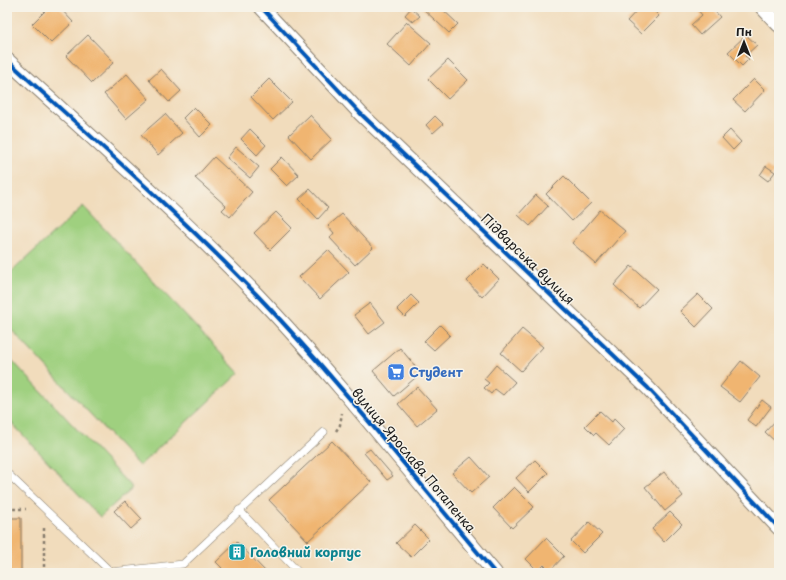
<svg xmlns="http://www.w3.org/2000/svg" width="786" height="580" font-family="'Playpen Sans',sans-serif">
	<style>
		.green { fill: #9fd07f; stroke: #5e764e }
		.building { fill: #f0b571 }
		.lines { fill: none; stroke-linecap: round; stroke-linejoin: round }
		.service-casing { stroke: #867c6c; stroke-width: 8 }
		.minor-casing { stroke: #867c6c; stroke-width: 16 }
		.path { stroke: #867c6c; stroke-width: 2.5; stroke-dasharray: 3 3; stroke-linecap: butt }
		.service { stroke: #fff; stroke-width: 7 }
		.minor { stroke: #fff; stroke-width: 14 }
		.cycleway-casing { stroke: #f7f3e8; stroke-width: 6 }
		.cycleway { stroke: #0057b8; stroke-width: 4 }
		.labels { text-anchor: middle; stroke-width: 3; stroke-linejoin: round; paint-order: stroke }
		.street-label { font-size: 13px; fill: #1c1c1c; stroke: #f7f3e8 }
		.shop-label { font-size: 13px; font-weight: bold; fill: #366cbe; stroke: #f7f3e8; text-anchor: start }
		.culture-label { font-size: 13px; font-weight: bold; fill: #0d838f; stroke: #f7f3e8; text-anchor: start }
	</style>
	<rect width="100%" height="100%" fill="#f7f3e8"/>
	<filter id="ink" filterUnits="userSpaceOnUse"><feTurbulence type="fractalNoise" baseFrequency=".025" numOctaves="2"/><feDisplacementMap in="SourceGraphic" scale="8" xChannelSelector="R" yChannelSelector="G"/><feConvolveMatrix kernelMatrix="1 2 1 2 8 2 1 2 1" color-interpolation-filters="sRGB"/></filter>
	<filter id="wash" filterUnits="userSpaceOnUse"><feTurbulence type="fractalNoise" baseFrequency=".012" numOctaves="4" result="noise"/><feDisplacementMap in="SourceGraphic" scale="16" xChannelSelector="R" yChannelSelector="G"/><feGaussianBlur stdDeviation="0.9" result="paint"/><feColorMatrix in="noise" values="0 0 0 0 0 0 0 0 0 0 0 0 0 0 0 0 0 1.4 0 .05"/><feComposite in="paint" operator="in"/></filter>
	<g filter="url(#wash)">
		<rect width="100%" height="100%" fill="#f1dcbc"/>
		<path class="green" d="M 83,206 L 239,373 L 139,466 L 7,325 L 7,276 Z
			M 7,355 L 132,488 L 100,517 L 7,418 Z"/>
		<g id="blocks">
			<path class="building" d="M 49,7 L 59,7 L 73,22 L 51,43 L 32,24 Z
				M 421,7 L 440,7 L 458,24 L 449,33 Z
				M 640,7 L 650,7 L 659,16 L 641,34 L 627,21 Z
				M 699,7 L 711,7 L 720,17 L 700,35 L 691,25 L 702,15 L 697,9 Z
				M 411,8 L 420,16 L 413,22 L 405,15 Z
				M 407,22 L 431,43 L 411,66 L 387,44 Z
				M 88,35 L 114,62 L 92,83 L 66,56 Z
				M 746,35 L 757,45 L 745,56 L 749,59 L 742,66 L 728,52 Z
				M 448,60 L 468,80 L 448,99 L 428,79 Z
				M 161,69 L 181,91 L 169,102 L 149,80 Z
				M 127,74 L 149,99 L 126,119 L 104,94 Z
				M 269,79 L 292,102 L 273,120 L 251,97 Z
				M 754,79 L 765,90 L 745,111 L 733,100 Z
				M 194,107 L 212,125 L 200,137 L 183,118 Z
				M 165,114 L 182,133 L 158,155 L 141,135 Z
				M 310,115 L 332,139 L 311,159 L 289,135 Z
				M 435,116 L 443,124 L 433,133 L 426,125 Z
				M 250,129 L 266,145 L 257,155 L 241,139 Z
				M 730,130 L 741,142 L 733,150 L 722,138 Z
				M 236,147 L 259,167 L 250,178 L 227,158 Z
				M 214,157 L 252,192 L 230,217 L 222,210 L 226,206 L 195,178 Z
				M 282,157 L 299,175 L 287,186 L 270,169 Z
				M 766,166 L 775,172 L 768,181 L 760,175 Z
				M 564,176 L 591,203 L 572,221 L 546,194 Z
				M 310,189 L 328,208 L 318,219 L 299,199 Z
				M 536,195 L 548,206 L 530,226 L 518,215 Z
				M 600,210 L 625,231 L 596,264 L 572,243 Z
				M 276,212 L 292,228 L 270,250 L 254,233 Z
				M 342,214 L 373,248 L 355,265 L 330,238 L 334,233 L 328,226 Z
				M 328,250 L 349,272 L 320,299 L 299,277 Z
				M 484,264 L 499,279 L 482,297 L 467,281 Z
				M 631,266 L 657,289 L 639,308 L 614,285 Z
				M 698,294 L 713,309 L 696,327 L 680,311 Z
				M 411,295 L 419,303 L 405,317 L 397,309 Z
				M 370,303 L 385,322 L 369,334 L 354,315 Z
				M 440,325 L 450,335 L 434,350 L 424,341 Z
				M 522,329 L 543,347 L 521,371 L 501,353 Z
				M 400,348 L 421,373 L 394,396 L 373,371 Z
				M 741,361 L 760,377 L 740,402 L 720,387 Z
				M 496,365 L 515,382 L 503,395 L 495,389 L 491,394 L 484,388 L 489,383 L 484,379 Z
				M 417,387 L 437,409 L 417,426 L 398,404 Z
				M 762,400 L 771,407 L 756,427 L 747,420 Z
				M 600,411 L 612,422 L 614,419 L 624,429 L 609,445 L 596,433 L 594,435 L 585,426 Z
				M 779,417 L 779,445 L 765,432 Z
				M 332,441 L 371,482 L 308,541 L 269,500 Z
				M 370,449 L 393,476 L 387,480 L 364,453 Z
				M 471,457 L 489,477 L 471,493 L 452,473 Z
				M 535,460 L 548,473 L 529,492 L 516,478 Z
				M 664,472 L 683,496 L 665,511 L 645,487 Z
				M 514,487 L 534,507 L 512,528 L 493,508 Z
				M 125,501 L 142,519 L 131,529 L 114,511 Z
				M 670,512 L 682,524 L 664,542 L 652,529 Z
				M 7,518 L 21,518 L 21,573 L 7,573 Z
				M 589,522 L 602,534 L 583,553 L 571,541 Z
				M 415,525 L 429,539 L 411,557 L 396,543 Z
				M 546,538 L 564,556 L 550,571 L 544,565 L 538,571 L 526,559 Z
				M 237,542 L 267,573 L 217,573 L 222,568 L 216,562 Z"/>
		</g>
	</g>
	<g filter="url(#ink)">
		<use href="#blocks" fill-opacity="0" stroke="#867c6c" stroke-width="1"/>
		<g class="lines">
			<defs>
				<path id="service" d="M 7,473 L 111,572 L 183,564 L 324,432
					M 239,510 L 299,573"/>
				<path id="minor" d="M 261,7 L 361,114 L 648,388 L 779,528
					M 762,7 L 779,25
					M 7,60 C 91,137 177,212 256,294 C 341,383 416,480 495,573"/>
			</defs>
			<use href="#service" class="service-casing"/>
			<use href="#minor" class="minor-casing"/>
			<path class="path" d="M 336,431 L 340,425 L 342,413
				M 7,509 L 26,509
				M 44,573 L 44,526"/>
			<use href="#service" class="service"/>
			<use href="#minor" class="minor"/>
			<defs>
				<path id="cycleway" d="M 261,7 L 361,114 L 648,388 L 779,528
					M 7,60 C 91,137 177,212 256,294 C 341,383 416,480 495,573"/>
			</defs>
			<use href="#cycleway" class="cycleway-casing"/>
			<use href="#cycleway" class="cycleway"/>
		</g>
	</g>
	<defs>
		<symbol id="supermarket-square" viewBox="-11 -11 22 22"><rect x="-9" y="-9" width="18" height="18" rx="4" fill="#3f7fe0" stroke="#f7f3e8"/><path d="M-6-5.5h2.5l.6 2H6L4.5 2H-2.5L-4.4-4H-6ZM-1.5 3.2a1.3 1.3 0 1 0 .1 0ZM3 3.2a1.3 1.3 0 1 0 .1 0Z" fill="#fff"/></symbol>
		<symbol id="building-square" viewBox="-11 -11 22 22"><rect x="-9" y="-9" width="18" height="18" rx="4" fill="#0f9aa8" stroke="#f7f3e8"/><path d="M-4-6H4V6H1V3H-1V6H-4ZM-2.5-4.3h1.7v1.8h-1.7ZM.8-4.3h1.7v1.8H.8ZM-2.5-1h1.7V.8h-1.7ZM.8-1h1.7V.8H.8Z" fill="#fff"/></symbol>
	</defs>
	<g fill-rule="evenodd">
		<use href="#supermarket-square" x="386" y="362" width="20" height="20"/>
		<use href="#building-square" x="227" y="542" width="20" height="20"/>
	</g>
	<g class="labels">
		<g class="street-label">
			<text transform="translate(528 259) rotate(44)" y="5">Підварська вулиця</text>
			<text transform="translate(414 460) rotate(50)" y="5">вулиця Ярослава Потапенка</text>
		</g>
		<g class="shop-label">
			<text x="409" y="377">Студент</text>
		</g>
		<g class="culture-label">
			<text x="250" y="557">Головний корпус</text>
		</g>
	</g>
	<rect width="786" height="580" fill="none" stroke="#f7f3e8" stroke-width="24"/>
	<g transform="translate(744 42)" stroke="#f7f3e8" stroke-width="3" paint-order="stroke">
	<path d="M0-3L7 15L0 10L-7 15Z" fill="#1c1c1c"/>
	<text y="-6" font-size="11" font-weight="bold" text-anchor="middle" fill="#1c1c1c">Пн</text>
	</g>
</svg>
